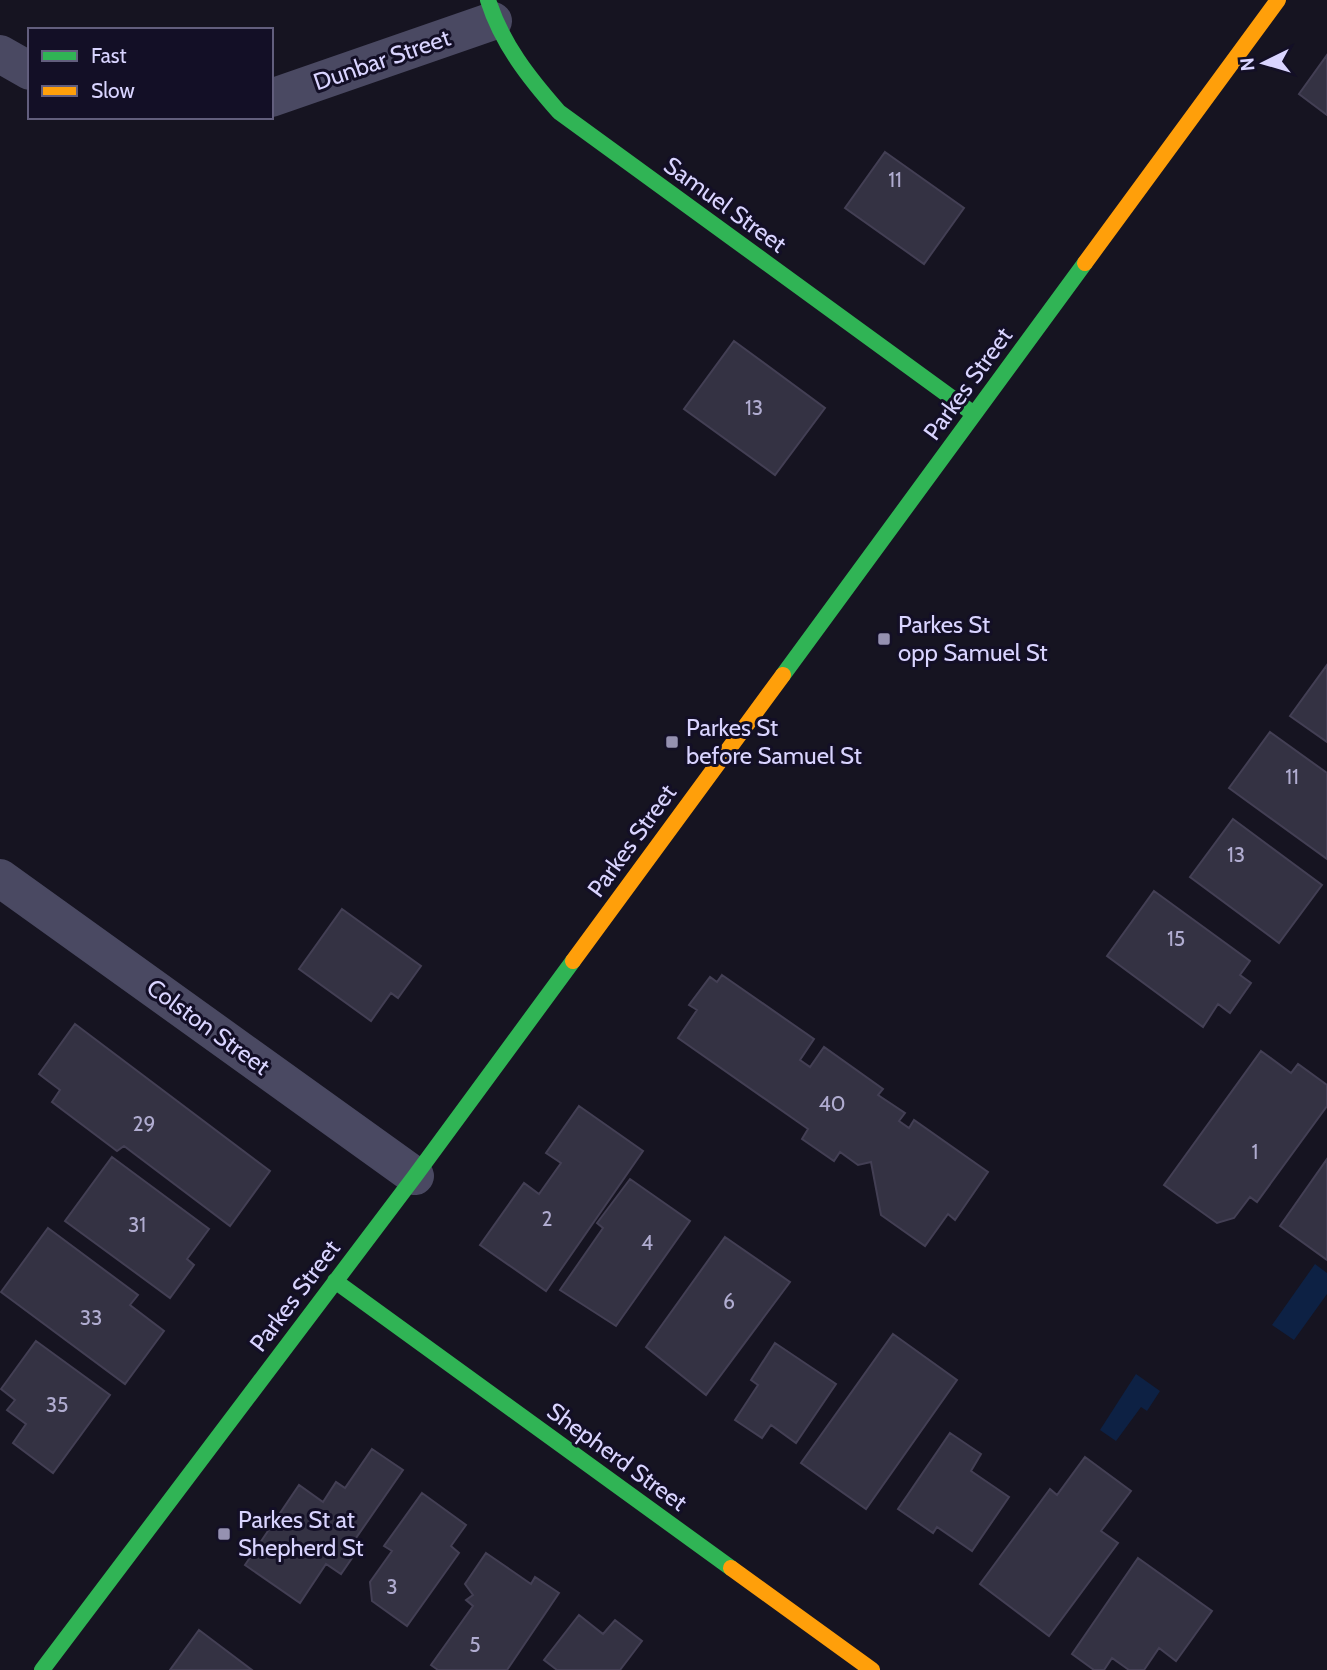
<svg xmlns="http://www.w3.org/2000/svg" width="1327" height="1670" font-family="Cabin,sans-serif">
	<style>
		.water { fill: #0d2144 }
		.building { fill: #343243; stroke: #433f54; stroke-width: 2 }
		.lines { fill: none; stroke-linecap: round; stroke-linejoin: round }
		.street { stroke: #4a4962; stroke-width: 38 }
		.fast { stroke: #30b455; stroke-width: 16 }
		.slow { stroke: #ff9f0a; stroke-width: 16 }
		.poi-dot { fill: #9591b1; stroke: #130f26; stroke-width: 2.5 }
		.labels { text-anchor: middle; stroke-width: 6; stroke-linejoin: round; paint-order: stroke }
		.number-label { font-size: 21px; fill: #b0acd0 }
		.street-label { font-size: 24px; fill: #d9d4ff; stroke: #130f26 }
		.poi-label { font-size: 24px; fill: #d9d4ff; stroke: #130f26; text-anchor: start }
	</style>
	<rect width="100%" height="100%" fill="#161421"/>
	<path class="water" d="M 1315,1264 L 1327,1273 L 1327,1294 L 1294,1340 L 1272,1325 Z
		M 1136,1374 L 1160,1391 L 1147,1411 L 1141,1407 L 1116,1441 L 1100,1430 Z"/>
	<path class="building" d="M 1327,55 L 1327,115 L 1299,94 Z
		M 885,152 L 964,208 L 924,264 L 845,208 Z
		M 734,341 L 825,408 L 775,475 L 684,409 Z
		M 1327,665 L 1327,742 L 1290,716 Z
		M 1270,732 L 1327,773 L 1327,859 L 1229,788 Z
		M 1233,819 L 1322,885 L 1279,943 L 1190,877 Z
		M 1154,891 L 1250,961 L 1240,975 L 1251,983 L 1230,1013 L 1218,1004 L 1203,1027 L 1107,956 Z
		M 342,909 L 421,966 L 398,998 L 391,993 L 371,1021 L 299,969 Z
		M 722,975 L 814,1039 L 800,1060 L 810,1067 L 824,1047 L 883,1089 L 878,1095 L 905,1113 L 899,1121 L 909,1128 L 914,1120 L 988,1172 L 955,1220 L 948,1214 L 925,1246 L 881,1215 L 871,1162 L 858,1165 L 840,1152 L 834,1161 L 802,1139 L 808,1129 L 678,1038 L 697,1010 L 689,1005 L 710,977 L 717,982 Z
		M 75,1024 L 270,1171 L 230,1226 L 124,1146 L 117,1151 L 52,1102 L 60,1090 L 39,1074 Z
		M 1261,1051 L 1291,1073 L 1298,1064 L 1327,1085 L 1327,1106 L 1257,1202 L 1250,1197 L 1234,1218 L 1217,1223 L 1164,1185 Z
		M 579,1106 L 643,1151 L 546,1291 L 480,1245 L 524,1183 L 539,1194 L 561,1163 L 546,1153 Z
		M 112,1157 L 209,1229 L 187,1259 L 194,1265 L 170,1298 L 65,1221 Z
		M 1327,1159 L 1327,1260 L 1280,1226 Z
		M 630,1179 L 690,1221 L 616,1326 L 560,1290 L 603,1228 L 597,1223 Z
		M 48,1228 L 138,1295 L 130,1305 L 164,1331 L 125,1384 L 1,1292 Z
		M 725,1237 L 790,1282 L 706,1395 L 646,1347 Z
		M 893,1334 L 957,1380 L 866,1509 L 801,1463 Z
		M 36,1341 L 110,1395 L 53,1473 L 13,1443 L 26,1424 L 7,1410 L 15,1400 L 1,1389 Z
		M 775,1343 L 836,1384 L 796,1443 L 771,1425 L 762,1438 L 735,1420 L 758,1385 L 751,1380 Z
		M 950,1433 L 981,1454 L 971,1471 L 1009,1497 L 972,1551 L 937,1527 L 933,1533 L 898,1509 Z
		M 372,1449 L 403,1470 L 354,1541 L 361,1545 L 341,1574 L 326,1564 L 300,1603 L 245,1565 L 299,1485 L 323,1502 L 336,1482 L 345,1488 Z
		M 1085,1457 L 1131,1491 L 1101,1531 L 1118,1543 L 1049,1636 L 980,1584 L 1050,1489 L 1057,1495 Z
		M 422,1493 L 466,1525 L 451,1546 L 459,1553 L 407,1626 L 372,1601 L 370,1582 L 392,1551 L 384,1546 Z
		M 486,1553 L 531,1584 L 535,1577 L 559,1593 L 507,1670 L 438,1670 L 431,1665 L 473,1606 L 466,1600 L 473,1595 L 465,1584 Z
		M 1138,1558 L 1212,1611 L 1176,1661 L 1159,1648 L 1144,1670 L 1129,1670 L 1112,1658 L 1104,1670 L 1094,1670 L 1072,1654 Z
		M 579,1615 L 603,1634 L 615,1620 L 642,1641 L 620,1670 L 557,1670 L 544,1660 Z
		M 199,1630 L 252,1670 L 170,1670 Z"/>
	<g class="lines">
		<path class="street" d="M 0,54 L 30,71
			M 271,98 L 493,21
			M 0,878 L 415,1176"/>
		<path class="fast" d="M 488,0 C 502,44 529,78 559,112 L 974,414
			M 783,675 L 1085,263
			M 335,1281 L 731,1568
			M 42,1670 L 415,1176 L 573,961"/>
		<path class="slow" d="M 1085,263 L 1278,0
			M 573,961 L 783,675
			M 731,1568 L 872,1670"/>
	</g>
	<g class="poi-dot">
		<rect x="877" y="632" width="14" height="14" rx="3.5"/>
		<rect x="665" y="735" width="14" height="14" rx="3.5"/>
		<rect x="217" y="1527" width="14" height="14" rx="3.5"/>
	</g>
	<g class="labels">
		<g class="number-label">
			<text x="895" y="187">11</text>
			<text x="754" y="415">13</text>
			<text x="1292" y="784">11</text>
			<text x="1236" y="862">13</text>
			<text x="1176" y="946">15</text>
			<text x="832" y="1111">40</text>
			<text x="144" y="1131">29</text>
			<text x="1255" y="1159">1</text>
			<text x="547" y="1226">2</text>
			<text x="137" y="1232">31</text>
			<text x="647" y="1250">4</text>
			<text x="729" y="1309">6</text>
			<text x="91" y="1325">33</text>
			<text x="57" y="1412">35</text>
			<text x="392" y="1594">3</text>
			<text x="475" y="1652">5</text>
		</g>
		<g class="street-label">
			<text transform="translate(382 60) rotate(-19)" y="8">Dunbar Street</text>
			<text transform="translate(725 205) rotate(36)" y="8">Samuel Street</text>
			<text transform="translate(968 384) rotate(-54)" y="8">Parkes Street</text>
			<text transform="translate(632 841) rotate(-54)" y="8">Parkes Street</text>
			<text transform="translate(208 1027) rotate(36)" y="8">Colston Street</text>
			<text transform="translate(295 1296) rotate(-53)" y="8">Parkes Street</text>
			<text transform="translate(617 1457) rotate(36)" y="8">Shepherd Street</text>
		</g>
		<g class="poi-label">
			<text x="898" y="633">Parkes St<tspan x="898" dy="28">opp Samuel St</tspan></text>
			<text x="686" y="736">Parkes St<tspan x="686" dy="28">before Samuel St</tspan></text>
			<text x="238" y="1528">Parkes St at<tspan x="238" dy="28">Shepherd St</tspan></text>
		</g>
	</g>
	<rect x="28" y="28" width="245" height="91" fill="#130f26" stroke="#625e7d" stroke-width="2"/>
	<rect x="42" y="51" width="35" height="10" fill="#30b455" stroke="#625e7d" stroke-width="2"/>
	<text x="91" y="63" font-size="21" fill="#d9d4ff">Fast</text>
	<rect x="42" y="86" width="35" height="10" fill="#ff9f0a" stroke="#625e7d" stroke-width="2"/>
	<text x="91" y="98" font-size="21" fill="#d9d4ff">Slow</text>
	<g transform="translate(1264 63) rotate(265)" stroke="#130f26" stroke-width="5" paint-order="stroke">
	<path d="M0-5L12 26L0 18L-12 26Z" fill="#d9d4ff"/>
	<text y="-10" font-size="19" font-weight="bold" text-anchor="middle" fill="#d9d4ff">N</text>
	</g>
</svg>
